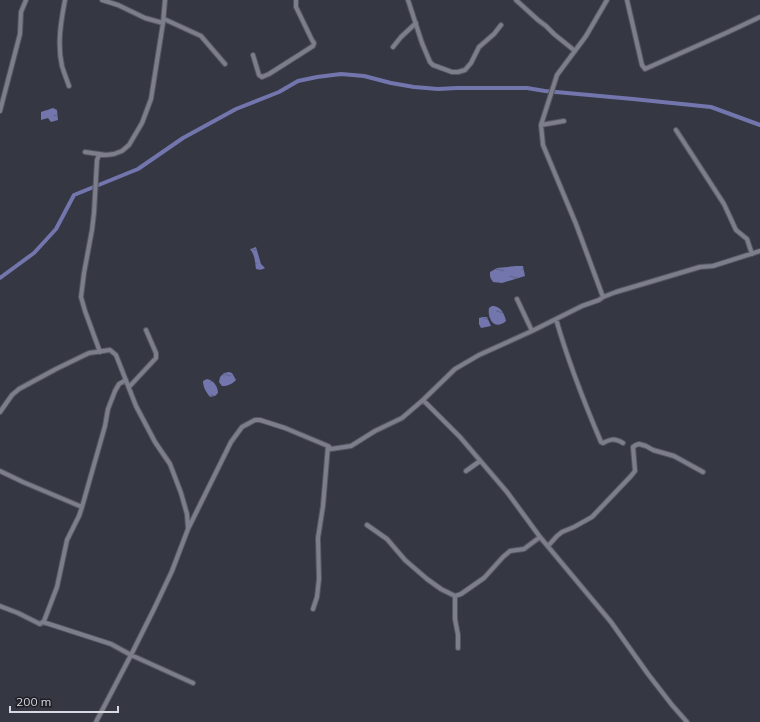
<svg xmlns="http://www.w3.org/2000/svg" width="760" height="722" font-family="Mulish,sans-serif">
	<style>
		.water { fill: url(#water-ripples) }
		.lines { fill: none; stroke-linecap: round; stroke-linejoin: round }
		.canal { stroke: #7276ad; stroke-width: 4 }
		.street-casing { stroke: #555660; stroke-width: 6 }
		.street { stroke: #7c7e8c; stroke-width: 4 }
	</style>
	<defs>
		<pattern id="water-ripples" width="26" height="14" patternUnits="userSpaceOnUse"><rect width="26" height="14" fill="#7276ad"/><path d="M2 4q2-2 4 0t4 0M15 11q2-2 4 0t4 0" fill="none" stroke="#5e6183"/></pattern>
	</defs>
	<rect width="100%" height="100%" fill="#353743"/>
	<path class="water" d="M 53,108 L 57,110 L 58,120 L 51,122 L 48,118 L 41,120 L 41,112 Z
		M 256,247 L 261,264 L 265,268 C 262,270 260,270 256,269 C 255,262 255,255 250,249 Z
		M 516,266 L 523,266 L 525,276 L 502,283 L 493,282 L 490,277 L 490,272 L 497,268 Z
		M 492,306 C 500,305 505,314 506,321 C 495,331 487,319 489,308 Z
		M 483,317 L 487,317 L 491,326 L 481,328 L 479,324 L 479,318 Z
		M 229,372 L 232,373 L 236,380 C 232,384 228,386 222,386 L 219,382 L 220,377 L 224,373 Z
		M 207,379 C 214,380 218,387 218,393 L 215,396 L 210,397 C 206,392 203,387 203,381 Z"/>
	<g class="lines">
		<path class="canal" d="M 0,278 L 34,253 L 56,229 L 74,195 L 138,169 L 183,138 L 236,109 L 279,92 L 298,81 L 317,77 L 341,74 L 364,76 L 391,83 L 414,87 L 438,89 L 457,88 L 527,88 L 545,91 L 633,99 L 711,107 L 760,125"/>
		<defs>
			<path id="street" d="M 65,0 C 61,21 57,44 62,66 C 64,73 67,80 69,86
				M 102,0 L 118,5 L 145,18 L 163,23
				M 408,0 L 422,43 L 430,62 L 433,65 L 452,72 L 458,72 L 465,70 L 471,63 L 479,47 L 494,34 L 501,25
				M 516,0 L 538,20 L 546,26 L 554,34 L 575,51
				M 627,0 L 642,65 L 645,69 L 726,33 L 760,17
				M 164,19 L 201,36 L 225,64
				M 393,47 L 401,37 L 416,23
				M 253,55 L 259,75 L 262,77 L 269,74 L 299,55 L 313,46 L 314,43 L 312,40 L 296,7 L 296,0
				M 0,111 L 20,34 L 21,12 L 26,0
				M 541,125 L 564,121
				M 676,130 L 724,204 L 736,230 L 747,239 L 752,254
				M 85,152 L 106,155 L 114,154 L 122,151 L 129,145 L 142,123 L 151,99 L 163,23 L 165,0
				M 99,155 L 97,160 L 94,213 L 92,230 L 84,273 L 81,297 L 85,311 L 100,352
				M 603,297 L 576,224 L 543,145 L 541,125 L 557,75 L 586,36 L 607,0
				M 517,299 L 532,331
				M 556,319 C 568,361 584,402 601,442 L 603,443 C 611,439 614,438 623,443
				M 129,387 L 156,358 L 156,353 L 146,330
				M 423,400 L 460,437 L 507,492 L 540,537 L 611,622 L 648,674 L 672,705 L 687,722
				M 0,412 L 12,395 L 19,389 L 56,369 L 89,353 L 110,350 L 116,355 L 136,406 L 155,442 L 170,464 L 181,493 L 187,514 L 188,528
				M 0,471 L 23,482 L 82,507
				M 466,471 L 480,461
				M 367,525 L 387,539 L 405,560 L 427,579 L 441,589 L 455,596 L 461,594 L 484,578 L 503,557 L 510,551 L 524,549 L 540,537
				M 548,546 L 557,536 L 562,532 L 574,527 L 592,517 L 631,476 L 635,471 L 633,447 L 636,445 L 639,444 L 646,446 L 653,450 L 674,456 L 703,472
				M 455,596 L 455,619 L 458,635 L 458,648
				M 0,606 L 18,613 L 40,624 L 44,621 L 57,587 L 67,540 L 79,516 L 82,507 L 105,426 L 108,409 L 115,391 L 119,384 L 126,380
				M 313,609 L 317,597 L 319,579 L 318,538 L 323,506 L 328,446
				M 43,622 L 111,644 L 131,655 L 193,683
				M 96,722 L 131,655 L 154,609 L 172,571 L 188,529 L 231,442 L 242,427 L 255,420 L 260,420 L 285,428 L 328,446 L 331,449 L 351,446 L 375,431 L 402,418 L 423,400 L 455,369 L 479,355 L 532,331 L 582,306 L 599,300 L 603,297 L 616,292 L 700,267 L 713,266 L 760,251"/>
		</defs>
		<use href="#street" class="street-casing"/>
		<use href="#street" class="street"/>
	</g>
	<path d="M10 706v6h108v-6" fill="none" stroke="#d7d8e0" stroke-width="2"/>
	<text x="16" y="706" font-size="12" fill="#d7d8e0" stroke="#1e1f24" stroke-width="3" paint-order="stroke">200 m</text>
</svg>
